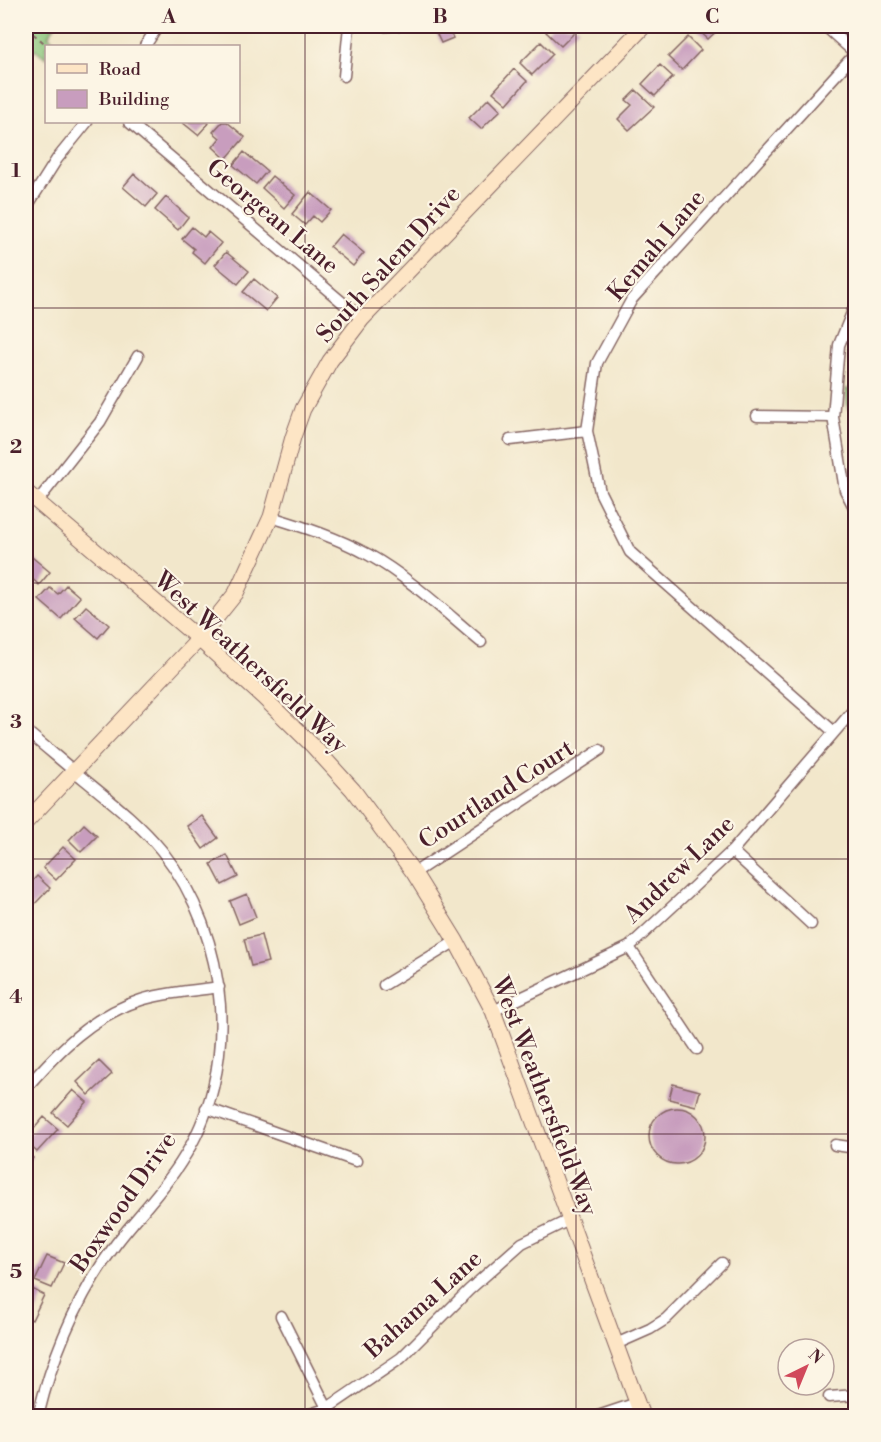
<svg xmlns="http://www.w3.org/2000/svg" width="881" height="1442" font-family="'Libre Bodoni',serif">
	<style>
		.green { fill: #8ac67c; stroke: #6a7254; stroke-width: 1.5 }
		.building { fill: #c89dbe }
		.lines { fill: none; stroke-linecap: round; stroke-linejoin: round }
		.street-casing { stroke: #856563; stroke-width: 13 }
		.secondary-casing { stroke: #856563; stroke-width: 17 }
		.path { stroke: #856563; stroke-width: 2; stroke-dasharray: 4.5 4.5; stroke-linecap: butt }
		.street { stroke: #fff; stroke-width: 10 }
		.secondary { stroke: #fde5c5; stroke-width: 15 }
		.grid { fill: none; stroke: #4a1f2b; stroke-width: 1.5; stroke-opacity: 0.55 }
		.labels { text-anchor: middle; stroke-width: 4.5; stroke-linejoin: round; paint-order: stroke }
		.street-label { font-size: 24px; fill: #4a1f2b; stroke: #fcf5e5 }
		.neatline { fill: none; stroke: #4a1f2b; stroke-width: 2 }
		.grid-label { font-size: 20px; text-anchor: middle; font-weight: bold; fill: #4a1f2b }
	</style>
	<rect width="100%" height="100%" fill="#fcf5e5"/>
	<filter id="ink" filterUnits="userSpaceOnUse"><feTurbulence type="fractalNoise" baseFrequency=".0167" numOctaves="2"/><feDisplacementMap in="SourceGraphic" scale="12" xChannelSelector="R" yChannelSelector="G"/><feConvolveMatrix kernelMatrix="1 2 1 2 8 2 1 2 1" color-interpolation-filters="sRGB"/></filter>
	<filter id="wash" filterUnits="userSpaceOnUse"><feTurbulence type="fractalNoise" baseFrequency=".008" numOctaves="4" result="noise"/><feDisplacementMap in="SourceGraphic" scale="24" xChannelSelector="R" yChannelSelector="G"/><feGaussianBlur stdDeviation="1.35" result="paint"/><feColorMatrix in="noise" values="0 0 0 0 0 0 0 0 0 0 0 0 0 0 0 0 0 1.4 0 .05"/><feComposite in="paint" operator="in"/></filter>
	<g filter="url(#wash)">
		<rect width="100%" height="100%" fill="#f2e7cb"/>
		<path class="green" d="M 26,26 L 55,26 L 48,36 L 61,46 L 46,46 L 46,58 L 35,49 L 26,61 Z
			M 846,389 L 855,390 L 855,409 L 848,409 Z"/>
		<g id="blocks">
			<path class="building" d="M 384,26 L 415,26 L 415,29 L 385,32 Z
				M 433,26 L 458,26 L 449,30 L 453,38 L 441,43 Z
				M 552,26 L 576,26 L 579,28 L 561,46 L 546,32 Z
				M 697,26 L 722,26 L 708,39 L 695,27 Z
				M 688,37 L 701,50 L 682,70 L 668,57 Z
				M 541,42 L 553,54 L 532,75 L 520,63 Z
				M 660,65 L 673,77 L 655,96 L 642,84 Z
				M 514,69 L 527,81 L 507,104 L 493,92 Z
				M 636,90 L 654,107 L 629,130 L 618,119 L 632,105 L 626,100 Z
				M 489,98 L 501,110 L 481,129 L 469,118 Z
				M 182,122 L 208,122 L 209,123 L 198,135 Z
				M 222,122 L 227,122 L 245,137 L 226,159 L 213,147 L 220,138 L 213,132 Z
				M 244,152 L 267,171 L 256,184 L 233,165 Z
				M 134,174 L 157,194 L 146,207 L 123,187 Z
				M 272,176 L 295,195 L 284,208 L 262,188 Z
				M 310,192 L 331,210 L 320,222 L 313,216 L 305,225 L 292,214 Z
				M 166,197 L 188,217 L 178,230 L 155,210 Z
				M 192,227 L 204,237 L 208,232 L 221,243 L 205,263 L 192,252 L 194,249 L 182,239 Z
				M 341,234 L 364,253 L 353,266 L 330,247 Z
				M 226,252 L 249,271 L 238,284 L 215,265 Z
				M 254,279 L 277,298 L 266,311 L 243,292 Z
				M 27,553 L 50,572 L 39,585 L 26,573 L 26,555 Z
				M 66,585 L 80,597 L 61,619 L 39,600 L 50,588 L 58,594 Z
				M 86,606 L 109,625 L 98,638 L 75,618 Z
				M 202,816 L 218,838 L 203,849 L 187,826 Z
				M 84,824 L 97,836 L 81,852 L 69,840 Z
				M 63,847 L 76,859 L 56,880 L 43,868 Z
				M 227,855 L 238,877 L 222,885 L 211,864 Z
				M 37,876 L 50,888 L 30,909 L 26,905 L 26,888 Z
				M 247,894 L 256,917 L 239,924 L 230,901 Z
				M 261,935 L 268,962 L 251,966 L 244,939 Z
				M 26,1022 L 33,1028 L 26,1038 Z
				M 99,1061 L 112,1074 L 89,1095 L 77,1082 Z
				M 673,1084 L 700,1091 L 696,1106 L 669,1099 Z
				M 73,1090 L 87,1102 L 67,1125 L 53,1113 Z
				M649 1136a28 28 0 1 1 56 0a28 28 0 1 1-56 0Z
				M 44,1117 L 58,1129 L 37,1152 L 26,1142 L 26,1138 Z
				M 26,1153 L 33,1158 L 26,1168 Z
				M 47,1256 L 64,1263 L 52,1288 L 35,1281 Z
				M 28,1287 L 44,1295 L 32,1320 L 26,1317 L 26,1292 Z"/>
		</g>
	</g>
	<g filter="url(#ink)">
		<use href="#blocks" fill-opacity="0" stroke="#856563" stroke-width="1.5"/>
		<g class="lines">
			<defs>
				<path id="street" d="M 825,26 L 856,54
					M 145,46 L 158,26
					M 344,76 L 349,26
					M 129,122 L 362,319
					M 26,208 L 57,159 L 87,122
					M 856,303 L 839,345 L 833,417 L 845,490 L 856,511
					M 757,416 L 833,417
					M 510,440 L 587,431
					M 37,502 L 100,422 L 138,356
					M 271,517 C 304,527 338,538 369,555 C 410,578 445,612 481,642
					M 26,731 C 46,747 65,764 85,780 C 112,802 140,824 162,851 C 230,937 242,1069 181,1162 C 162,1192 137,1216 116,1244 C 77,1296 53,1354 38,1416
					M 833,731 L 630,552 L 600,492 L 587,431 L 597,363 L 632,299 L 855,54
					M 732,851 L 811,924
					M 414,873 L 600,750
					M 629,947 L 697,1049
					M 384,985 L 456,941
					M 493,1011 L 629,947 L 732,851 L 856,707
					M 26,1088 C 58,1051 93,1015 141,1000 C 165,992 194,991 219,987
					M 206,1108 L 356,1161
					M 835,1145 L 856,1148
					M 281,1316 L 331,1416
					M 616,1344 L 650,1329 L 666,1319 L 722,1263
					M 829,1397 L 856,1395
					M 304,1416 L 326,1409 L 401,1358 L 469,1290 L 522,1243 L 569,1220
					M 598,1416 L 637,1403"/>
				<path id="secondary" d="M 26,492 L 199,639 L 263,697 L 313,746 L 353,790 L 414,873 L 456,941 L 493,1011 L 642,1416
					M 26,822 L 199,639 L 236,593 L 271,517 L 293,437 L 303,409 L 330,361 L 362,319 L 644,26"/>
			</defs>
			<use href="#street" class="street-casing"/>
			<use href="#secondary" class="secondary-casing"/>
			<path class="path" d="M 26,28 L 48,46"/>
			<use href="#street" class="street"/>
			<use href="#secondary" class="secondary"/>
		</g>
	</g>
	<path class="grid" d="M 305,26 L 305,1416M 576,26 L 576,1416M 26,308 L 856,308M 26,583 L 856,583M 26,859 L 856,859M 26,1134 L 856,1134"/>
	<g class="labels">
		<g class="street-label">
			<text transform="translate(273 216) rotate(40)" y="8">Georgean Lane</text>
			<text transform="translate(656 245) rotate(-50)" y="8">Kemah Lane</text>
			<text transform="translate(388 264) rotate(-48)" y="8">South Salem Drive</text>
			<text transform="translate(251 662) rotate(43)" y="8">West Weathersfield Way</text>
			<text transform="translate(496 794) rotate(-33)" y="8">Courtland Court</text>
			<text transform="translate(679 869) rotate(-44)" y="8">Andrew Lane</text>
			<text transform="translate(545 1096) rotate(69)" y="8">West Weathersfield Way</text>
			<text transform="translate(123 1202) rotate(-55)" y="8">Boxwood Drive</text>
			<text transform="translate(423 1304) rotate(-42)" y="8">Bahama Lane</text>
		</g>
	</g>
	<rect width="881" height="1442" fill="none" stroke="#fcf5e5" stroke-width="66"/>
	<rect x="45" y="45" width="195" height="78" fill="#fcf5e5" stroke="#b59f9b" stroke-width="1.5"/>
	<rect x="57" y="64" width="30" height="9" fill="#fde5c5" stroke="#b59f9b" stroke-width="1.5"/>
	<text x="99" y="75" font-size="18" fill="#4a1f2b">Road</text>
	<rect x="57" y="90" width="30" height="18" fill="#c89dbe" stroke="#b59f9b" stroke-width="1.5"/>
	<text x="99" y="105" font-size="18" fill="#4a1f2b">Building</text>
	<g transform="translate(806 1367) rotate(43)"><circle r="28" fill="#fcf5e5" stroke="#b59f9b" stroke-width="1.5"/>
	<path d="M0-4.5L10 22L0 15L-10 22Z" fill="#d1495b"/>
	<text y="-9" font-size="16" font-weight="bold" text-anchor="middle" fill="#4a1f2b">N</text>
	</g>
	<rect x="33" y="33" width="815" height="1376" class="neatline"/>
	<g class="grid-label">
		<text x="169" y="23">A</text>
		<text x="440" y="23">B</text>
		<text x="712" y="23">C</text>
		<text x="16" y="177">1</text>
		<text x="16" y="453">2</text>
		<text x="16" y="728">3</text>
		<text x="16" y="1003">4</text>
		<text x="16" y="1278">5</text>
	</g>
</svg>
